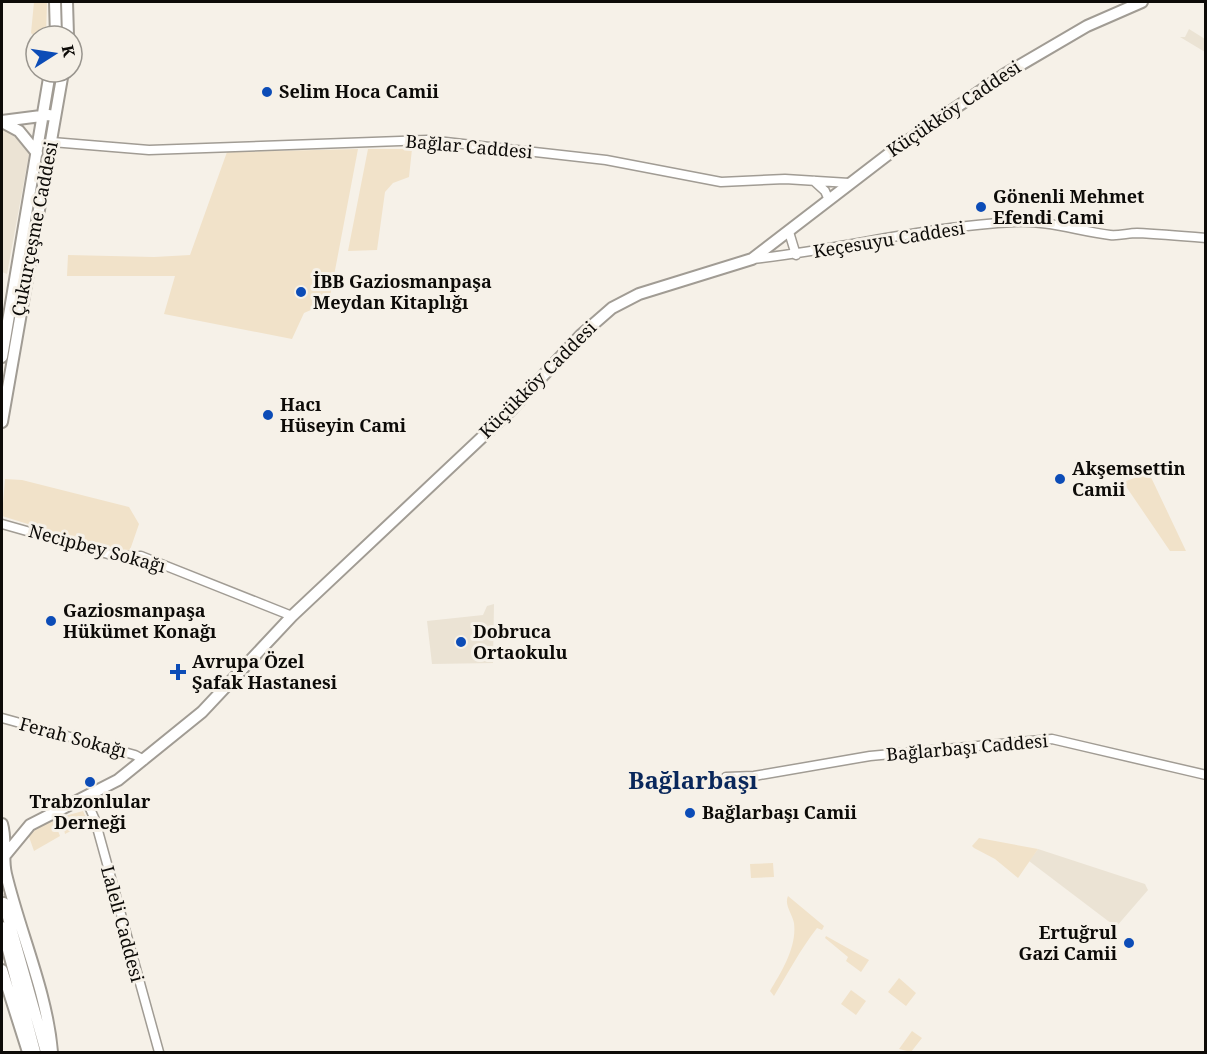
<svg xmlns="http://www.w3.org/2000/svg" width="1207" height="1054" font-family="'Noto Serif',serif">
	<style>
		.built { fill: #ebe3d4 }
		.green { fill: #f1e2c9 }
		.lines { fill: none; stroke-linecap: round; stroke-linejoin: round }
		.major-tunnel { stroke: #d3cec6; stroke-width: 10; stroke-dasharray: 10 5; stroke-linecap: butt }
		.minor-casing { stroke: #a19c94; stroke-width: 11 }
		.major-casing { stroke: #a19c94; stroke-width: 14 }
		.minor { stroke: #fff; stroke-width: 8 }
		.major { stroke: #fff; stroke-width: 10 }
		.poi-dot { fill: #0c4cb7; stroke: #f6f1e8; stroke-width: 2 }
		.labels { text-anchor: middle; stroke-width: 6; stroke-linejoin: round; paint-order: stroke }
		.poi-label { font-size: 18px; font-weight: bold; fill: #0d0b08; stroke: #f6f1e8; text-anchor: start }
		.street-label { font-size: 18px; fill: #0d0b08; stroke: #f6f1e8 }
		.district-label { font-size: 24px; font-weight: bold; fill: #09275b; stroke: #f6f1e8 }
	</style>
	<rect width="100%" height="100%" fill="#f6f1e8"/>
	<path class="built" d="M 1189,29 L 1205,39 L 1205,52 L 1180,37 L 1185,37 Z
		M 2,126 L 11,132 L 29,154 L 7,274 L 2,272 Z
		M 494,604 L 493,663 L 432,664 L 427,621 L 483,615 L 487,606 Z
		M 1038,849 L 1145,884 L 1148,890 L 1116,927 L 1029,861 Z"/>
	<path class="green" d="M 34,2 L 47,2 L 46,36 L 34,36 L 31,33 Z
		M 358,149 L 329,302 L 304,313 L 292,339 L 164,314 L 175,276 L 67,276 L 68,255 L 154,257 L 190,255 L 227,152 Z
		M 368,149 L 412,149 L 409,177 L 393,183 L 385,192 L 377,250 L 348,251 Z
		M 1149,473 L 1186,551 L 1170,551 L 1123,482 Z
		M 5,479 L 22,480 L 129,507 L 139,524 L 130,550 L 109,549 L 2,516 Z
		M 83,811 L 88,822 L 65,834 L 61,817 Z
		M 53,818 L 60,836 L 34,851 L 28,834 Z
		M 979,838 L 1038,849 L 1018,878 L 995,859 L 974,848 L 972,846 Z
		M 773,863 L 774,877 L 751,878 L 750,864 Z
		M 788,896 L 824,926 L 822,930 L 817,928 C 800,950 788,973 774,996 L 770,991 C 782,971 797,947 794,923 C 792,913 784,905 788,896 Z
		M 826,936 L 869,960 L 861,972 L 846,961 L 848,957 L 825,938 Z
		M 899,978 L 916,993 L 906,1006 L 888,992 Z
		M 851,990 L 866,1001 L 856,1015 L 841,1004 Z
		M 912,1031 L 922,1038 L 911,1052 L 899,1049 Z"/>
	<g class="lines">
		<path class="major-tunnel" d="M 2,894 L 4,903"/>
		<defs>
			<path id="minor" d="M 52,142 L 149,150 L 428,140 L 606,160 L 721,182 L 785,179 L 849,183
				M 814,181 L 825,191 L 829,200
				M 789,232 L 796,255
				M 752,259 C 840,250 926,226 1015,222 C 1047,220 1078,231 1110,235 C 1119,236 1128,233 1137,233 C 1160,234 1183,236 1206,238
				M 2,524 L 115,556 L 141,556 L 292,616
				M 2,718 L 135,755 L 144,760
				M 726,777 L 754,776 L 870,756 L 1052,739 L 1206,775
				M 80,800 L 88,804 L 95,820 L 159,1052"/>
			<path id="major" d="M 55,2 L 56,36
				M 67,2 L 68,36
				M 2,121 L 49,115
				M 2,122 L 19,131 L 37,153
				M 2,357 L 50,72
				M 2,422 L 63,72
				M 2,824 C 7,841 2,857 6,874 C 20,933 47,992 52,1052
				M 2,859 L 30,825 L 118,780 L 202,712 L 292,616 L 511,410 L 581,335 L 612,308 L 639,294 L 752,259 L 890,153 L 1005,74 L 1087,26 L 1142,2
				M 4,903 L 46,1052
				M 2,927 L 35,1052
				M 2,970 L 28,1052"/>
		</defs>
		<use href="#minor" class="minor-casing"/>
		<use href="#major" class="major-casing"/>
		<use href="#minor" class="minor"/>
		<use href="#major" class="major"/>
	</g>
	<g class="poi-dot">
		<circle cx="267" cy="92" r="6"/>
		<circle cx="981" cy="207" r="6"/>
		<circle cx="301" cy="292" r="6"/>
		<circle cx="268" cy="415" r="6"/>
		<circle cx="1060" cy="479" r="6"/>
		<circle cx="51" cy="621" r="6"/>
		<circle cx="461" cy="642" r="6"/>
		<path d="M175 663h6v6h6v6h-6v6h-6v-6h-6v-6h6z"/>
		<circle cx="90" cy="782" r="6"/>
		<circle cx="690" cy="813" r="6"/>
		<circle cx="1129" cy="943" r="6"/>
	</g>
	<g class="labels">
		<g class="poi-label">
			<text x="279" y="98">Selim Hoca Camii</text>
			<text x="993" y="203">Gönenli Mehmet<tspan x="993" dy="21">Efendi Cami</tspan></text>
			<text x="313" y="288">İBB Gaziosmanpaşa<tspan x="313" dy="21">Meydan Kitaplığı</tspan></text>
			<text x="280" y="411">Hacı<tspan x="280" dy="21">Hüseyin Cami</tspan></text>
			<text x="1072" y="475">Akşemsettin<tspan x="1072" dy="21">Camii</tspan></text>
			<text x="63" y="617">Gaziosmanpaşa<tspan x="63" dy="21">Hükümet Konağı</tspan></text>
			<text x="473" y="638">Dobruca<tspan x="473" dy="21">Ortaokulu</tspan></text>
			<text x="192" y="668">Avrupa Özel<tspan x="192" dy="21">Şafak Hastanesi</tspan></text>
			<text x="90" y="808" text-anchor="middle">Trabzonlular<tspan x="90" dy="21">Derneği</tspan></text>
			<text x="702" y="819">Bağlarbaşı Camii</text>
			<text x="1117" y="939" text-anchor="end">Ertuğrul<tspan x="1117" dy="21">Gazi Camii</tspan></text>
		</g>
		<g class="street-label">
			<text transform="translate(954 109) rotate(-34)" y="6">Küçükköy Caddesi</text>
			<text transform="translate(469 147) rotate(5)" y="6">Bağlar Caddesi</text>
			<text transform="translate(35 229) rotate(-79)" y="6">Çukurçeşme Caddesi</text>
			<text transform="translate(889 240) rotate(-9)" y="6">Keçesuyu Caddesi</text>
			<text transform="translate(538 380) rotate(-45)" y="6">Küçükköy Caddesi</text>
			<text transform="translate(97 549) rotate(15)" y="6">Necipbey Sokağı</text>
			<text transform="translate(73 738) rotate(15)" y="6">Ferah Sokağı</text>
			<text transform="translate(967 748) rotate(-5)" y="6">Bağlarbaşı Caddesi</text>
			<text transform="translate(122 924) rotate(75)" y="6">Laleli Caddesi</text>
		</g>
		<g class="district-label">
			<text x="693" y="789">Bağlarbaşı</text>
		</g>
	</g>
	<rect width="1207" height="1054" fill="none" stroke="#0d0b08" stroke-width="6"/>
	<g transform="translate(54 54) rotate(78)"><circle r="28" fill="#f6f1e8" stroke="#99958e" stroke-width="1.5"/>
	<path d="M0-4.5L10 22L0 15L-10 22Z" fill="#0c4cb7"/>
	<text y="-9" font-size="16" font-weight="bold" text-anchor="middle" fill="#0d0b08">K</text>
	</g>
</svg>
